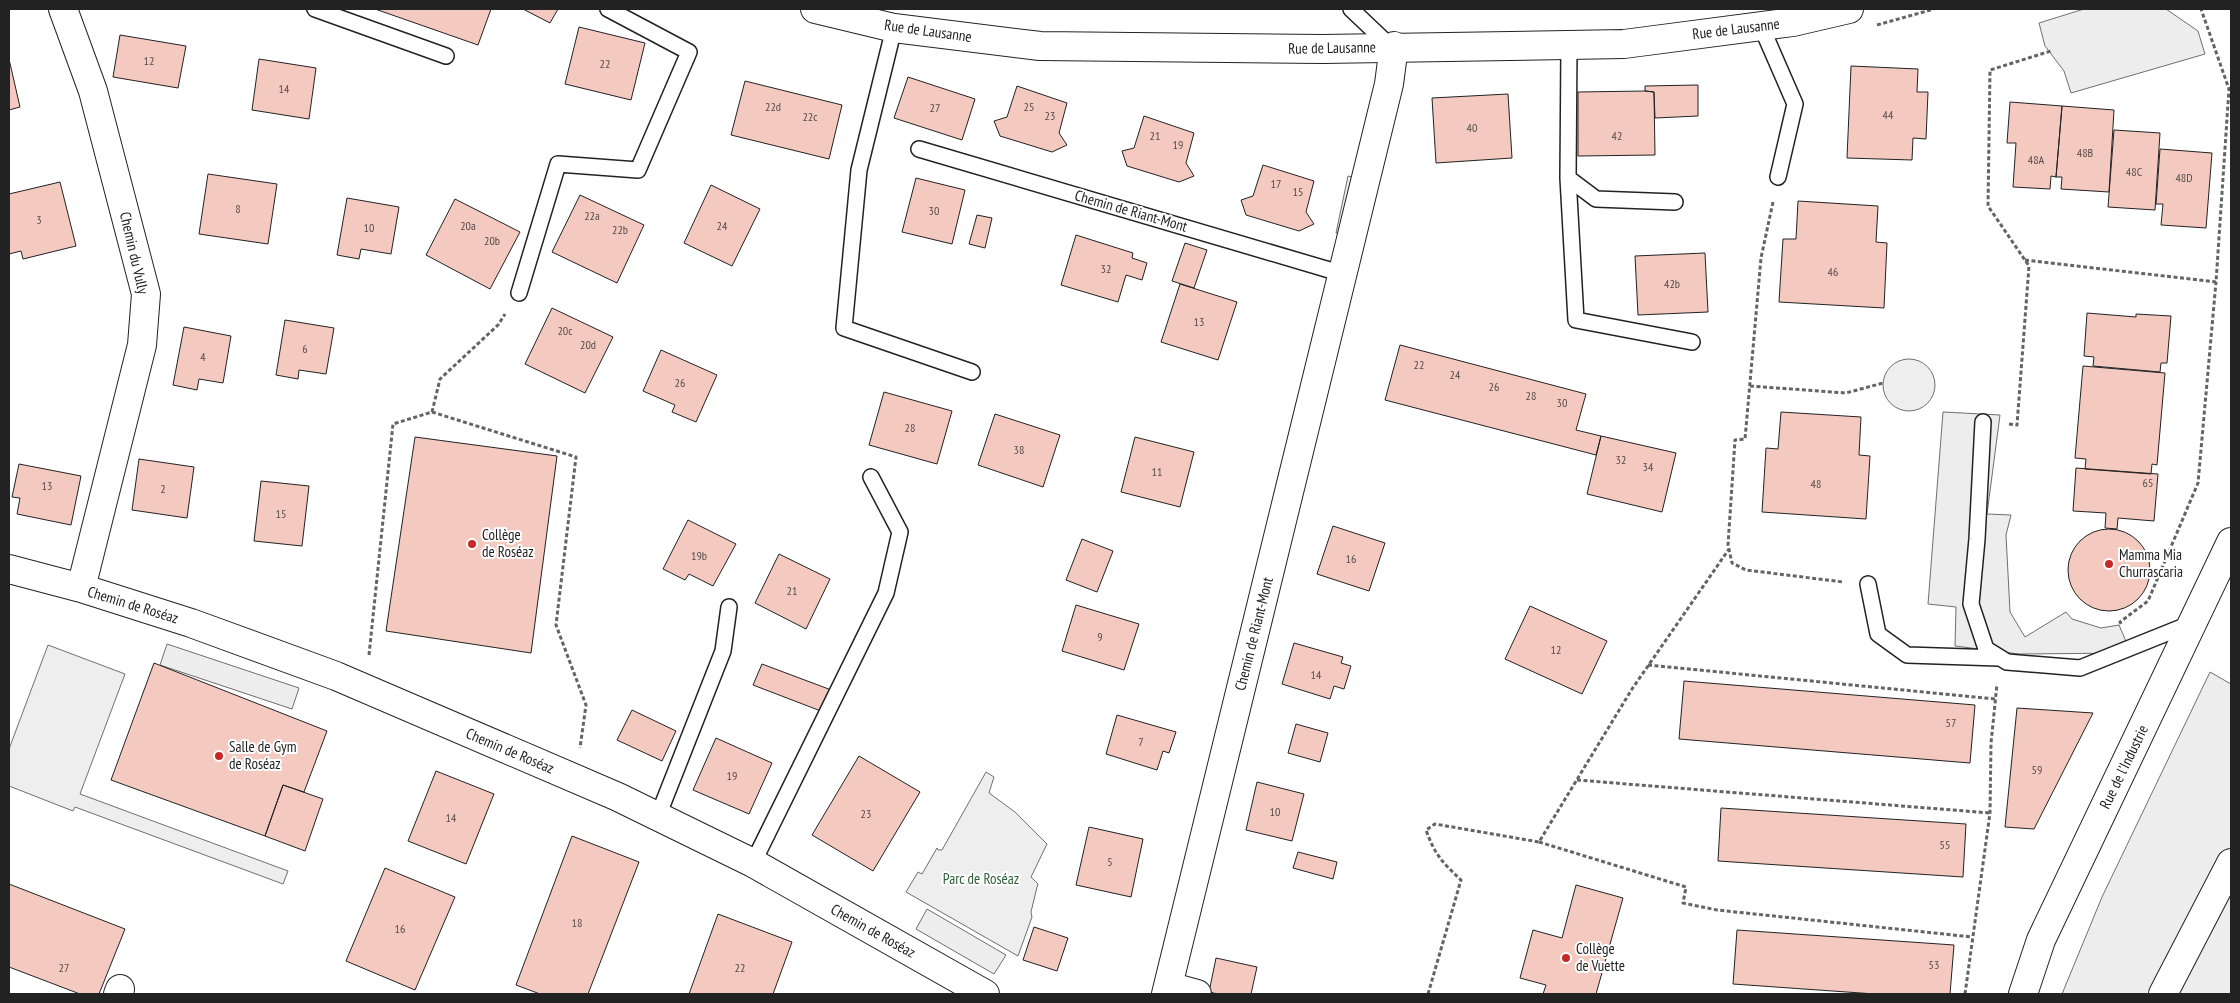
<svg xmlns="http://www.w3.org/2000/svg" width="2240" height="1003" font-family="'PT Sans Narrow',sans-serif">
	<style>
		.green { fill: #eee; stroke: #6f6f6f }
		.parking { fill: #ededed; stroke: #6f6f6f }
		.building { fill: #f3c9c0; stroke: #222 }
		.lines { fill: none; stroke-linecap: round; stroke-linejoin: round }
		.service-casing { stroke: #222; stroke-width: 18 }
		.minor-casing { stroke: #222; stroke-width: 30 }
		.tertiary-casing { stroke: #222; stroke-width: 30 }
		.secondary-casing { stroke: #222; stroke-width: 30 }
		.path { stroke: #646464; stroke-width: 3; stroke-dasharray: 4 2.5; stroke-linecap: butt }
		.service { stroke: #fff; stroke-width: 15 }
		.minor { stroke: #fff; stroke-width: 28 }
		.tertiary { stroke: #fff; stroke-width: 28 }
		.secondary { stroke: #fff; stroke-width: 28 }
		.poi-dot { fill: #c62828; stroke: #fff; stroke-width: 2 }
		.labels { text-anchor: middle; stroke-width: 4; stroke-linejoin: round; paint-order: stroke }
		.number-label { font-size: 12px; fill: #564c4a }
		.street-label { font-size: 15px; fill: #222; stroke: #fff }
		.poi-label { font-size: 15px; fill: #222; stroke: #fff; text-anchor: start }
		.park-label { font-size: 15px; fill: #2f5e38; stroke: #fff }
	</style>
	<rect width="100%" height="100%" fill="#fff"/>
	<path class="green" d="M1883 385a26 26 0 1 1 52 0a26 26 0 1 1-52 0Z
		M 48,645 L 125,674 L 80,794 L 288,871 L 283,884 L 75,807 L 73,811 L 9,786 L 9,749 Z
		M 986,772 L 994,777 L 989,793 L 1015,812 L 1047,844 L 1031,877 L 1038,884 L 1037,887 L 1031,912 L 1032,917 L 1018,956 L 906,892 L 918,872 L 922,874 L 937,848 L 938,850 L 942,850 Z"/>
	<path class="parking" d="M 2084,9 L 2166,9 L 2198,31 L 2205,54 L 2071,93 L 2064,71 L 2045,46 L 2039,23 Z
		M 1348,176 L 1362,179 L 1350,235 L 1336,233 Z
		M 1943,412 L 2000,415 L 1987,514 L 2011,515 L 2006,535 L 2010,612 L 2025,637 L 2066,612 L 2072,619 L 2101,628 L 2119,625 L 2131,653 L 2019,654 L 1955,646 L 1956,607 L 1928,604 Z
		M 167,644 L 299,688 L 292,709 L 160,665 Z
		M 2210,672 L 2231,684 L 2231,994 L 2062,994 L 2102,897 Z
		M 927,909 L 1006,955 L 994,974 L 916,929 Z"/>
	<path class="building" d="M 375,9 L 491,9 L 478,45 Z
		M 523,9 L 558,9 L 550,23 Z
		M 579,27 L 645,43 L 631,100 L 565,84 Z
		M 120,35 L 186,46 L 178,88 L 113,77 Z
		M 9,59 L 20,107 L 9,110 Z
		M 259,59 L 316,68 L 309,119 L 252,110 Z
		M 1851,66 L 1918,69 L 1917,92 L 1928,92 L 1926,139 L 1913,138 L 1912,160 L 1847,158 Z
		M 908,77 L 975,99 L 962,140 L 894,118 Z
		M 745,81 L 842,105 L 829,159 L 731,135 Z
		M 1698,85 L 1698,116 L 1655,118 L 1654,92 L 1645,91 L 1645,86 Z
		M 1017,86 L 1067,103 L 1059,133 L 1067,145 L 1052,152 L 1000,136 L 994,121 L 1007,117 Z
		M 1645,91 L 1654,92 L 1655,155 L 1578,156 L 1578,92 Z
		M 1508,94 L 1512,158 L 1436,163 L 1432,98 Z
		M 2010,102 L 2062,106 L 2056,177 L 2051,176 L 2050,189 L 2013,187 L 2016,143 L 2007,143 Z
		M 2062,106 L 2114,110 L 2109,192 L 2061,189 L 2062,177 L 2056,177 Z
		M 1144,116 L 1194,133 L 1186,163 L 1194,176 L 1179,182 L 1127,166 L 1122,151 L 1134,148 Z
		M 2114,130 L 2160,133 L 2155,210 L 2108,207 Z
		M 2160,149 L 2212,153 L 2206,228 L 2161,225 L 2163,204 L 2156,204 Z
		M 1263,165 L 1314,181 L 1306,212 L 1314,224 L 1299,231 L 1246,215 L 1241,200 L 1253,196 Z
		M 208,174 L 277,184 L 268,244 L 199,234 Z
		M 916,178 L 965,190 L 952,244 L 902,232 Z
		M 60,182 L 76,246 L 23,259 L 21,251 L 9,254 L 9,194 Z
		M 711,185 L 760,209 L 732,266 L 684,243 Z
		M 580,195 L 644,225 L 617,283 L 552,252 Z
		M 347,198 L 399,207 L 391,254 L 361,249 L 359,259 L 337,255 Z
		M 455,199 L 520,232 L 490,289 L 426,255 Z
		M 1798,201 L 1878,206 L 1876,242 L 1887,243 L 1884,308 L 1779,302 L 1783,239 L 1796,239 Z
		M 977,215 L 992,218 L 985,248 L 969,244 Z
		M 1076,235 L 1133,253 L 1132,258 L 1147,263 L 1142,280 L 1126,275 L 1118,302 L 1061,285 Z
		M 1185,243 L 1207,250 L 1194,288 L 1172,281 Z
		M 1705,253 L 1708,312 L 1638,315 L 1635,256 Z
		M 1180,284 L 1237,302 L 1218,360 L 1161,342 Z
		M 552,308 L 613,337 L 585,393 L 525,364 Z
		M 2087,313 L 2136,317 L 2136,314 L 2171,316 L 2167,363 L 2161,363 L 2160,372 L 2093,366 L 2094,357 L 2084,356 Z
		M 285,320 L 334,328 L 326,374 L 299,370 L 298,379 L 276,375 Z
		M 184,327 L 231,336 L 223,383 L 199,379 L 197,390 L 173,385 Z
		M 1400,345 L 1586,394 L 1576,430 L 1601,436 L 1596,455 L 1385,400 Z
		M 661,350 L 717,375 L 696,422 L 672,412 L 675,405 L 643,391 Z
		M 2083,366 L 2165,373 L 2157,465 L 2152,464 L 2151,474 L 2085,469 L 2086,459 L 2075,458 Z
		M 884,392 L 952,411 L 937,464 L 869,445 Z
		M 1781,412 L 1861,417 L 1859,455 L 1870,456 L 1866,519 L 1762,512 L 1766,448 L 1778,449 Z
		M 995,414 L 1060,435 L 1043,487 L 978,465 Z
		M 1601,436 L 1676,453 L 1662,512 L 1587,494 Z
		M 415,437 L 557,456 L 531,653 L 386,631 Z
		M 1135,437 L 1194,452 L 1180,507 L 1121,492 Z
		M 139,459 L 194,467 L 187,518 L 132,510 Z
		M 19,464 L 81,476 L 71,525 L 17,514 L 20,498 L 12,497 Z
		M 2076,468 L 2158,474 L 2154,521 L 2118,518 L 2117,529 L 2105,528 L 2106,513 L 2073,511 Z
		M 261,481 L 309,486 L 302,546 L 254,541 Z
		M 688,520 L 736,544 L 713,586 L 689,574 L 685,580 L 663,569 Z
		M 1333,526 L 1385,543 L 1369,591 L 1317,574 Z
		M2068 570a41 41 0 1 1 82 0a41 41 0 1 1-82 0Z
		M 1082,539 L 1113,551 L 1097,592 L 1066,580 Z
		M 779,554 L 830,579 L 806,629 L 755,603 Z
		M 1076,605 L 1139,624 L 1124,670 L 1062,651 Z
		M 1530,606 L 1607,641 L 1582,694 L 1505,659 Z
		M 1294,643 L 1343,657 L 1341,663 L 1351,666 L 1344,689 L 1334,686 L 1330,699 L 1282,684 Z
		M 154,663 L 327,731 L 304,792 L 283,785 L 265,836 L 111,780 Z
		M 762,664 L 834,691 L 826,713 L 753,685 Z
		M 1684,681 L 1975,705 L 1970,763 L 1679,739 Z
		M 2017,708 L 2093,713 L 2034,829 L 2005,827 Z
		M 632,710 L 676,731 L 662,761 L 617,740 Z
		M 1117,715 L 1176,732 L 1169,753 L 1163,751 L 1157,770 L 1106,754 Z
		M 1296,724 L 1328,733 L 1320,762 L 1288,753 Z
		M 716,738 L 772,763 L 749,814 L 693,790 Z
		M 859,756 L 920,792 L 873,871 L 812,835 Z
		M 436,771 L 494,794 L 466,864 L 408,841 Z
		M 1257,782 L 1304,794 L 1292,841 L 1246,830 Z
		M 283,785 L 323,799 L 305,851 L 265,836 Z
		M 1721,808 L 1966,824 L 1963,877 L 1718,861 Z
		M 1089,827 L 1143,839 L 1131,897 L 1076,885 Z
		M 572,836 L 639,862 L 588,994 L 540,994 L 516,985 Z
		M 1298,852 L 1337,862 L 1333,879 L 1293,868 Z
		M 385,868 L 455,897 L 415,990 L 346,961 Z
		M 9,884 L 125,929 L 99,994 L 80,994 L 9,967 Z
		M 1576,885 L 1623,898 L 1596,994 L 1543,994 L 1546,985 L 1520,978 L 1533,930 L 1562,938 Z
		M 718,914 L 792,942 L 773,994 L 689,994 Z
		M 1034,927 L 1068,938 L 1057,971 L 1023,960 Z
		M 1737,930 L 1954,945 L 1950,994 L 1875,994 L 1733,984 Z
		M 1216,958 L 1257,967 L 1251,994 L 1218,994 L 1209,992 Z"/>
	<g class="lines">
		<defs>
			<path id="service" d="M 315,9 L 446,56
				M 1351,9 L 1391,47
				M 1761,26 L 1795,104 L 1778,177
				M 894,28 L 859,170 L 844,328 L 972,372
				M 1569,45 L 1568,178 L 1576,320 L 1692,342
				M 919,149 L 1343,274
				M 1568,178 L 1596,199 L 1675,202
				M 519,293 L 558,164 L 638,170 L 689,52 L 608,9
				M 1983,422 L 1977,539 L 1971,604 L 1986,649 L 2007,662 L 2080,668 L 2192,623
				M 1868,584 L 1878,634 L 1907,655 L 1999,658
				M 658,816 L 723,651 L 729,607
				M 753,863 L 886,593 L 900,532 L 871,477"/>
			<path id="minor" d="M 63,9 L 93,91 L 146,294 L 142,345 L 81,588
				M 9,569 L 81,588 L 191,623 L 336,676 L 618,797 L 753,863 L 985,994
				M 1168,986 L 1197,994
				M 118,994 L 120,989
				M 1166,994 L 1389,84 L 1394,46
				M 2023,994 L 2041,940 L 2231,542"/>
			<path id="tertiary" d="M 815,9 L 894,28 L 1040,46 L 1323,49 L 1624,44 L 1793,22 L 1849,9"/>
			<path id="secondary" d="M 2163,994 L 2231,863"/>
		</defs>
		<use href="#service" class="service-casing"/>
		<use href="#minor" class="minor-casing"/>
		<use href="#tertiary" class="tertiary-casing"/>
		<use href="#secondary" class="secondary-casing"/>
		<path class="path" d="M 1877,25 L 1934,9
			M 1773,202 L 1761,258 L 1745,439 L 1735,440 L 1728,545 L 1732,563 L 1746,570 L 1843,582
			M 2025,260 L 2216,282 L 2229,89 L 2201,9
			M 1750,386 L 1846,393 L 1883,383
			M 432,412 L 576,457 L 556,625 L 586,705 L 580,748
			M 2009,424 L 2017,425 L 2029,266 L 1988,206 L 1990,70 L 2051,51
			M 2121,624 L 2120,622 L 2148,601 L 2198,483 L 2216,282
			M 369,655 L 393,424 L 432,412 L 440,379 L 498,325 L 505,314
			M 1648,665 L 1995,699
			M 1577,780 L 1990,813
			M 1539,842 L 1686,887 L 1683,903 L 1717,910 L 1972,937
			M 1428,994 L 1461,880 C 1442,862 1435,855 1426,830 L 1435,824 L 1539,842 L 1632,689 L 1729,549
			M 1965,994 L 1990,813 L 1991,743 L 1997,684"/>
		<use href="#service" class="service"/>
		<use href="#minor" class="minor"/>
		<use href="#tertiary" class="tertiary"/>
		<use href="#secondary" class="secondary"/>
	</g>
	<g class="poi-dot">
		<circle cx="472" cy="544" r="5"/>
		<circle cx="2109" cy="564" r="5"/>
		<circle cx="219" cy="756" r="5"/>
		<circle cx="1566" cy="958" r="5"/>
	</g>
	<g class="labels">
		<g class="number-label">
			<text x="149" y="65">12</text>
			<text x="605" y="68">22</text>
			<text x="284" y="93">14</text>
			<text x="773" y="111">22d</text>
			<text x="1029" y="111">25</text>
			<text x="935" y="112">27</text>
			<text x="1888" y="119">44</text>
			<text x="1050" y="120">23</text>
			<text x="810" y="121">22c</text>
			<text x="1472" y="132">40</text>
			<text x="1155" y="140">21</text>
			<text x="1617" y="140">42</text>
			<text x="1178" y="149">19</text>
			<text x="2085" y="157">48B</text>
			<text x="2036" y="164">48A</text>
			<text x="2134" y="176">48C</text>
			<text x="2184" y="182">48D</text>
			<text x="1276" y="188">17</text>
			<text x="1298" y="196">15</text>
			<text x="238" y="213">8</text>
			<text x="934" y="215">30</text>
			<text x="592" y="220">22a</text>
			<text x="39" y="224">3</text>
			<text x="468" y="230">20a</text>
			<text x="722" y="230">24</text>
			<text x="369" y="232">10</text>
			<text x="620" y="234">22b</text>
			<text x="492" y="245">20b</text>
			<text x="1106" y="273">32</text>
			<text x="1833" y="276">46</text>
			<text x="1672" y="288">42b</text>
			<text x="1199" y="326">13</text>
			<text x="565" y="335">20c</text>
			<text x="588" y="349">20d</text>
			<text x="305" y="353">6</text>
			<text x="203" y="361">4</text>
			<text x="1419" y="369">22</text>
			<text x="1455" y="379">24</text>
			<text x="680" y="387">26</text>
			<text x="1494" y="391">26</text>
			<text x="1531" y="400">28</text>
			<text x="1562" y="407">30</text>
			<text x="910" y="432">28</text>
			<text x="1019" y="454">38</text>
			<text x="1621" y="464">32</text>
			<text x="1648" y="471">34</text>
			<text x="1157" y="476">11</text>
			<text x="2148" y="487">65</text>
			<text x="1816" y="488">48</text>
			<text x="47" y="490">13</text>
			<text x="163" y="493">2</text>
			<text x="281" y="518">15</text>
			<text x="699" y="560">19b</text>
			<text x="1351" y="563">16</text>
			<text x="792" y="595">21</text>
			<text x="1100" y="641">9</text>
			<text x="1556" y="654">12</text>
			<text x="1316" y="679">14</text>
			<text x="1951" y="727">57</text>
			<text x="1141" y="746">7</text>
			<text x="2037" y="774">59</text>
			<text x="732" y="780">19</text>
			<text x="1275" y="816">10</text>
			<text x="866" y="818">23</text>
			<text x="451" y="822">14</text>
			<text x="1945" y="849">55</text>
			<text x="1110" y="866">5</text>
			<text x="577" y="927">18</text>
			<text x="400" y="933">16</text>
			<text x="1934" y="969">53</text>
			<text x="64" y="972">27</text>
			<text x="740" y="972">22</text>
		</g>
		<g class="street-label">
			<text transform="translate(1736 29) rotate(-7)" y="5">Rue de Lausanne</text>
			<text transform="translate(928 31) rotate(8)" y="5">Rue de Lausanne</text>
			<text transform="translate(1332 48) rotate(-1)" y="5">Rue de Lausanne</text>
			<text transform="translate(1131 211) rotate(16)" y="5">Chemin de Riant-Mont</text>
			<text transform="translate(134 253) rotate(77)" y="5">Chemin du Vully</text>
			<text transform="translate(133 605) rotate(17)" y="5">Chemin de Roséaz</text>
			<text transform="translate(1254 634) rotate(-76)" y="5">Chemin de Riant-Mont</text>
			<text transform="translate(510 751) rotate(23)" y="5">Chemin de Roséaz</text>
			<text transform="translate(2124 767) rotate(-64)" y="5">Rue de l'Industrie</text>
			<text transform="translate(873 931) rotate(29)" y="5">Chemin de Roséaz</text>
		</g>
		<g class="poi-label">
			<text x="482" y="540">Collège<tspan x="482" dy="17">de Roséaz</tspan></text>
			<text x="2119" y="560">Mamma Mia<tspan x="2119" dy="17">Churrascaria</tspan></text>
			<text x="229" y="752">Salle de Gym<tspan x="229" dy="17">de Roséaz</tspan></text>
			<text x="1576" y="954">Collège<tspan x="1576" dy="17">de Vuette</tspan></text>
		</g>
		<g class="park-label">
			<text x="981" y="884">Parc de Roséaz</text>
		</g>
	</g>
	<rect width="2240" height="1003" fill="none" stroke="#222222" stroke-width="20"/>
</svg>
